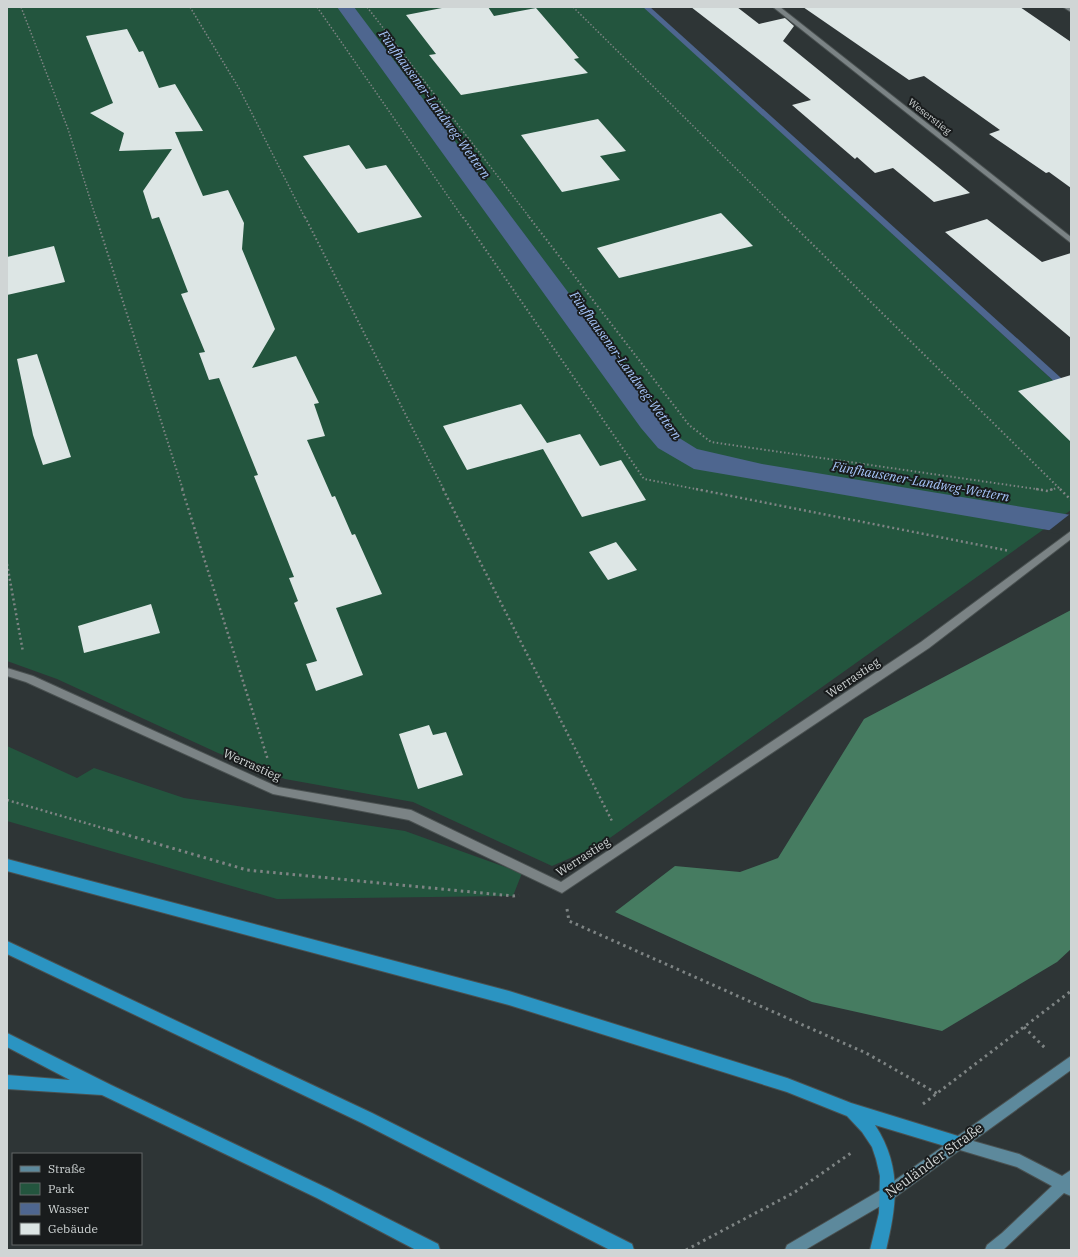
<svg xmlns="http://www.w3.org/2000/svg" width="1078" height="1257" font-family="'IBM Plex Serif',serif">
	<style>
		.green { fill: #23553e }
		.forest { fill: #467c61 }
		.water { fill: #4e668f }
		.pier { fill: #2e3536 }
		.lines { fill: none; stroke-linecap: round; stroke-linejoin: round }
		.stream { fill: #4e668f; fill-rule: evenodd }
		.building { fill: #dde6e5 }
		.minor-casing { stroke: #4a5151; stroke-width: 2 }
		.secondary-casing { stroke: #4a5151; stroke-width: 2 }
		.trunk-casing { stroke: #4a5151; stroke-width: 2 }
		.path-far3 { stroke: #7e8484; stroke-width: 1.5; stroke-dasharray: 1.5 2; stroke-linecap: butt }
		.path-far2 { stroke: #7e8484; stroke-width: 2; stroke-dasharray: 1.5 2.5; stroke-linecap: butt }
		.path-far1 { stroke: #7e8484; stroke-width: 2.5; stroke-dasharray: 2 3; stroke-linecap: butt }
		.path { stroke: #7e8484; stroke-width: 3; stroke-dasharray: 2.5 4; stroke-linecap: butt }
		.minor { fill: #7b8385; fill-rule: evenodd }
		.secondary { fill: #5d899c; fill-rule: evenodd }
		.trunk { fill: #2b94c2; fill-rule: evenodd }
		.labels { text-anchor: middle; stroke-width: 4; stroke-linejoin: round; paint-order: stroke }
		.far-street-label { font-size: 10px; fill: #d0d5d5; stroke: #191c1d }
		.street-label { font-size: 12px; fill: #d0d5d5; stroke: #191c1d }
		.water-label { font-size: 13px; font-style: italic; fill: #a7c6fb; stroke: #191c1d }
		.near-street-label { font-size: 14px; fill: #d0d5d5; stroke: #191c1d }
	</style>
	<rect width="100%" height="100%" fill="#2e3536"/>
	<path class="green" d="M 7,7 L 644,7 L 1071,397 L 1071,510 L 600,845 L 552,866 L 413,802 L 285,779 L 218,753 L 57,679 L 7,661 Z
		M 7,746 L 77,778 L 94,768 L 184,798 L 405,831 L 522,873 L 513,896 L 277,899 L 7,821 Z"/>
	<path class="forest" d="M 1071,610 L 1071,949 L 1057,962 L 942,1031 L 812,1002 L 615,912 L 675,866 L 740,872 L 778,858 L 864,719 Z"/>
	<path class="water" d="M 337,7 L 354,7 L 676,436 L 697,449 L 762,464 L 1071,515 L 1071,534 L 694,469 L 658,448 L 641,428 Z"/>
	<path class="pier" d="M 1070,514 L 1071,536 L 1047,532 Z"/>
	<g class="lines">
		<path class="stream" d="M 643,7 L 650,7 L 1071,387 L 1071,395 L 1068,394 Z"/>
	</g>
	<path class="building" d="M 447,7 L 488,7 L 494,16 L 536,8 L 579,58 L 574,59 L 588,73 L 461,95 L 429,55 L 436,54 L 406,15 Z
		M 691,7 L 737,7 L 759,24 L 785,18 L 794,26 L 783,41 L 970,193 L 934,202 L 893,168 L 875,173 L 857,157 L 855,159 L 792,105 L 811,100 Z
		M 803,7 L 1020,7 L 1071,42 L 1071,188 L 1049,172 L 1046,173 L 989,134 L 1000,130 L 924,76 L 909,80 Z
		M 127,29 L 139,52 L 143,51 L 159,88 L 175,84 L 203,131 L 175,132 L 203,196 L 228,190 L 244,223 L 242,249 L 275,329 L 252,368 L 296,356 L 319,403 L 314,404 L 325,436 L 307,440 L 332,497 L 335,496 L 352,535 L 355,534 L 382,594 L 336,608 L 363,675 L 316,691 L 306,664 L 317,661 L 294,603 L 298,601 L 289,578 L 294,577 L 254,476 L 258,475 L 219,378 L 209,380 L 199,353 L 205,352 L 181,294 L 188,292 L 159,217 L 152,219 L 143,191 L 172,149 L 119,151 L 124,133 L 90,113 L 113,103 L 86,36 Z
		M 598,119 L 626,151 L 600,156 L 620,180 L 562,192 L 521,135 Z
		M 349,145 L 366,169 L 386,165 L 422,217 L 358,233 L 303,156 Z
		M 721,213 L 753,246 L 619,278 L 597,248 Z
		M 987,219 L 1042,262 L 1071,253 L 1071,338 L 945,232 Z
		M 54,246 L 65,282 L 7,295 L 7,257 Z
		M 37,354 L 71,457 L 43,465 L 33,435 L 17,359 Z
		M 1071,375 L 1071,442 L 1018,391 Z
		M 521,404 L 547,443 L 580,434 L 600,466 L 621,460 L 646,500 L 582,517 L 543,449 L 467,470 L 443,426 Z
		M 616,542 L 637,570 L 608,580 L 589,552 Z
		M 151,604 L 160,633 L 84,653 L 78,626 Z
		M 429,725 L 433,735 L 446,732 L 463,775 L 418,789 L 399,734 Z"/>
	<g class="lines">
		<defs>
			<path id="minor" d="M 773,7 L 780,7 L 1071,237 L 1071,243 Z
				M 1063,7 L 1071,8 L 1071,12 Z
				M 1071,531 L 1071,539 L 929,648 L 562,893 L 409,820 L 273,794 L 26,682 L 7,676 L 7,668 L 33,676 L 278,787 L 411,810 L 561,882 L 921,642 Z"/>
			<path id="secondary" d="M 1071,1056 L 1071,1070 L 973,1141 L 1019,1154 L 1062,1176 L 1071,1170 L 1071,1196 L 1064,1193 L 1003,1250 L 985,1250 L 987,1245 L 1002,1233 L 1052,1186 L 1017,1167 L 960,1150 L 894,1198 L 805,1250 L 785,1250 L 787,1245 L 884,1188 Z"/>
			<path id="trunk" d="M 7,859 L 509,991 L 787,1078 L 851,1103 L 958,1136 L 963,1138 L 965,1143 L 963,1148 L 958,1150 L 875,1125 C 902,1166 897,1204 886,1250 L 870,1250 L 879,1213 L 880,1176 L 876,1159 L 872,1147 L 862,1132 L 847,1116 L 787,1092 L 509,1005 L 7,871 Z
				M 7,941 L 372,1113 L 632,1244 L 634,1250 L 610,1250 L 362,1123 L 7,954 Z
				M 7,1033 L 111,1085 L 327,1188 L 438,1244 L 440,1250 L 416,1250 L 317,1198 L 102,1095 L 7,1089 L 7,1075 L 70,1080 L 7,1047 Z"/>
		</defs>
		<use href="#minor" class="minor-casing"/>
		<use href="#secondary" class="secondary-casing"/>
		<use href="#trunk" class="trunk-casing"/>
		<path class="path-far3" d="M 21,7 L 68,129 L 96,218
			M 190,7 L 240,90 L 305,218
			M 317,7 L 463,218
			M 367,7 L 530,218
			M 573,7 L 786,218"/>
		<path class="path-far2" d="M 96,217 L 183,490
			M 305,217 L 444,490
			M 463,217 L 644,479 L 701,490
			M 529,217 L 689,425 L 711,442 L 1043,490
			M 785,217 L 1061,490
			M 1050,490 L 1060,487"/>
		<path class="path-far1" d="M 182,489 L 268,760
			M 443,489 L 613,823
			M 696,489 L 1010,551
			M 1036,489 L 1048,491 L 1053,489
			M 1060,489 L 1071,500
			M 7,564 L 23,652
			M 7,800 L 113,831"/>
		<path class="path" d="M 110,830 L 247,870 L 513,896 L 519,895
			M 567,909 L 569,921 L 866,1053 L 938,1094
			M 1024,1027 L 1046,1049
			M 923,1104 L 1071,991
			M 686,1250 L 795,1192 L 851,1153"/>
		<use href="#minor" class="minor"/>
		<use href="#secondary" class="secondary"/>
		<use href="#trunk" class="trunk"/>
	</g>
	<g class="labels">
		<g class="far-street-label">
			<text transform="translate(930 116) rotate(38)" y="4">Weserstieg</text>
		</g>
		<g class="street-label">
			<text transform="translate(853 678) rotate(-34)" y="4">Werrastieg</text>
			<text transform="translate(252 765) rotate(24)" y="4">Werrastieg</text>
			<text transform="translate(583 857) rotate(-33)" y="4">Werrastieg</text>
		</g>
		<g class="water-label">
			<text transform="translate(435 104) rotate(54)" y="5">Fünfhausener-Landweg-Wettern</text>
			<text transform="translate(626 365) rotate(54)" y="5">Fünfhausener-Landweg-Wettern</text>
			<text transform="translate(921 481) rotate(10)" y="5">Fünfhausener-Landweg-Wettern</text>
		</g>
		<g class="near-street-label">
			<text transform="translate(934 1160) rotate(-36)" y="5">Neuländer Straße</text>
		</g>
	</g>
	<rect width="1078" height="1257" fill="none" stroke="#d0d5d5" stroke-width="16"/>
	<rect x="12" y="1153" width="130" height="92" fill="#191c1d" stroke="#626667"/>
	<rect x="20" y="1166" width="20" height="6" fill="#5d899c" stroke="#626667"/>
	<text x="48" y="1173" font-size="12" fill="#d0d5d5">Straße</text>
	<rect x="20" y="1183" width="20" height="12" fill="#23553e" stroke="#626667"/>
	<text x="48" y="1193" font-size="12" fill="#d0d5d5">Park</text>
	<rect x="20" y="1203" width="20" height="12" fill="#4e668f" stroke="#626667"/>
	<text x="48" y="1213" font-size="12" fill="#d0d5d5">Wasser</text>
	<rect x="20" y="1223" width="20" height="12" fill="#dde6e5" stroke="#626667"/>
	<text x="48" y="1233" font-size="12" fill="#d0d5d5">Gebäude</text>
</svg>
